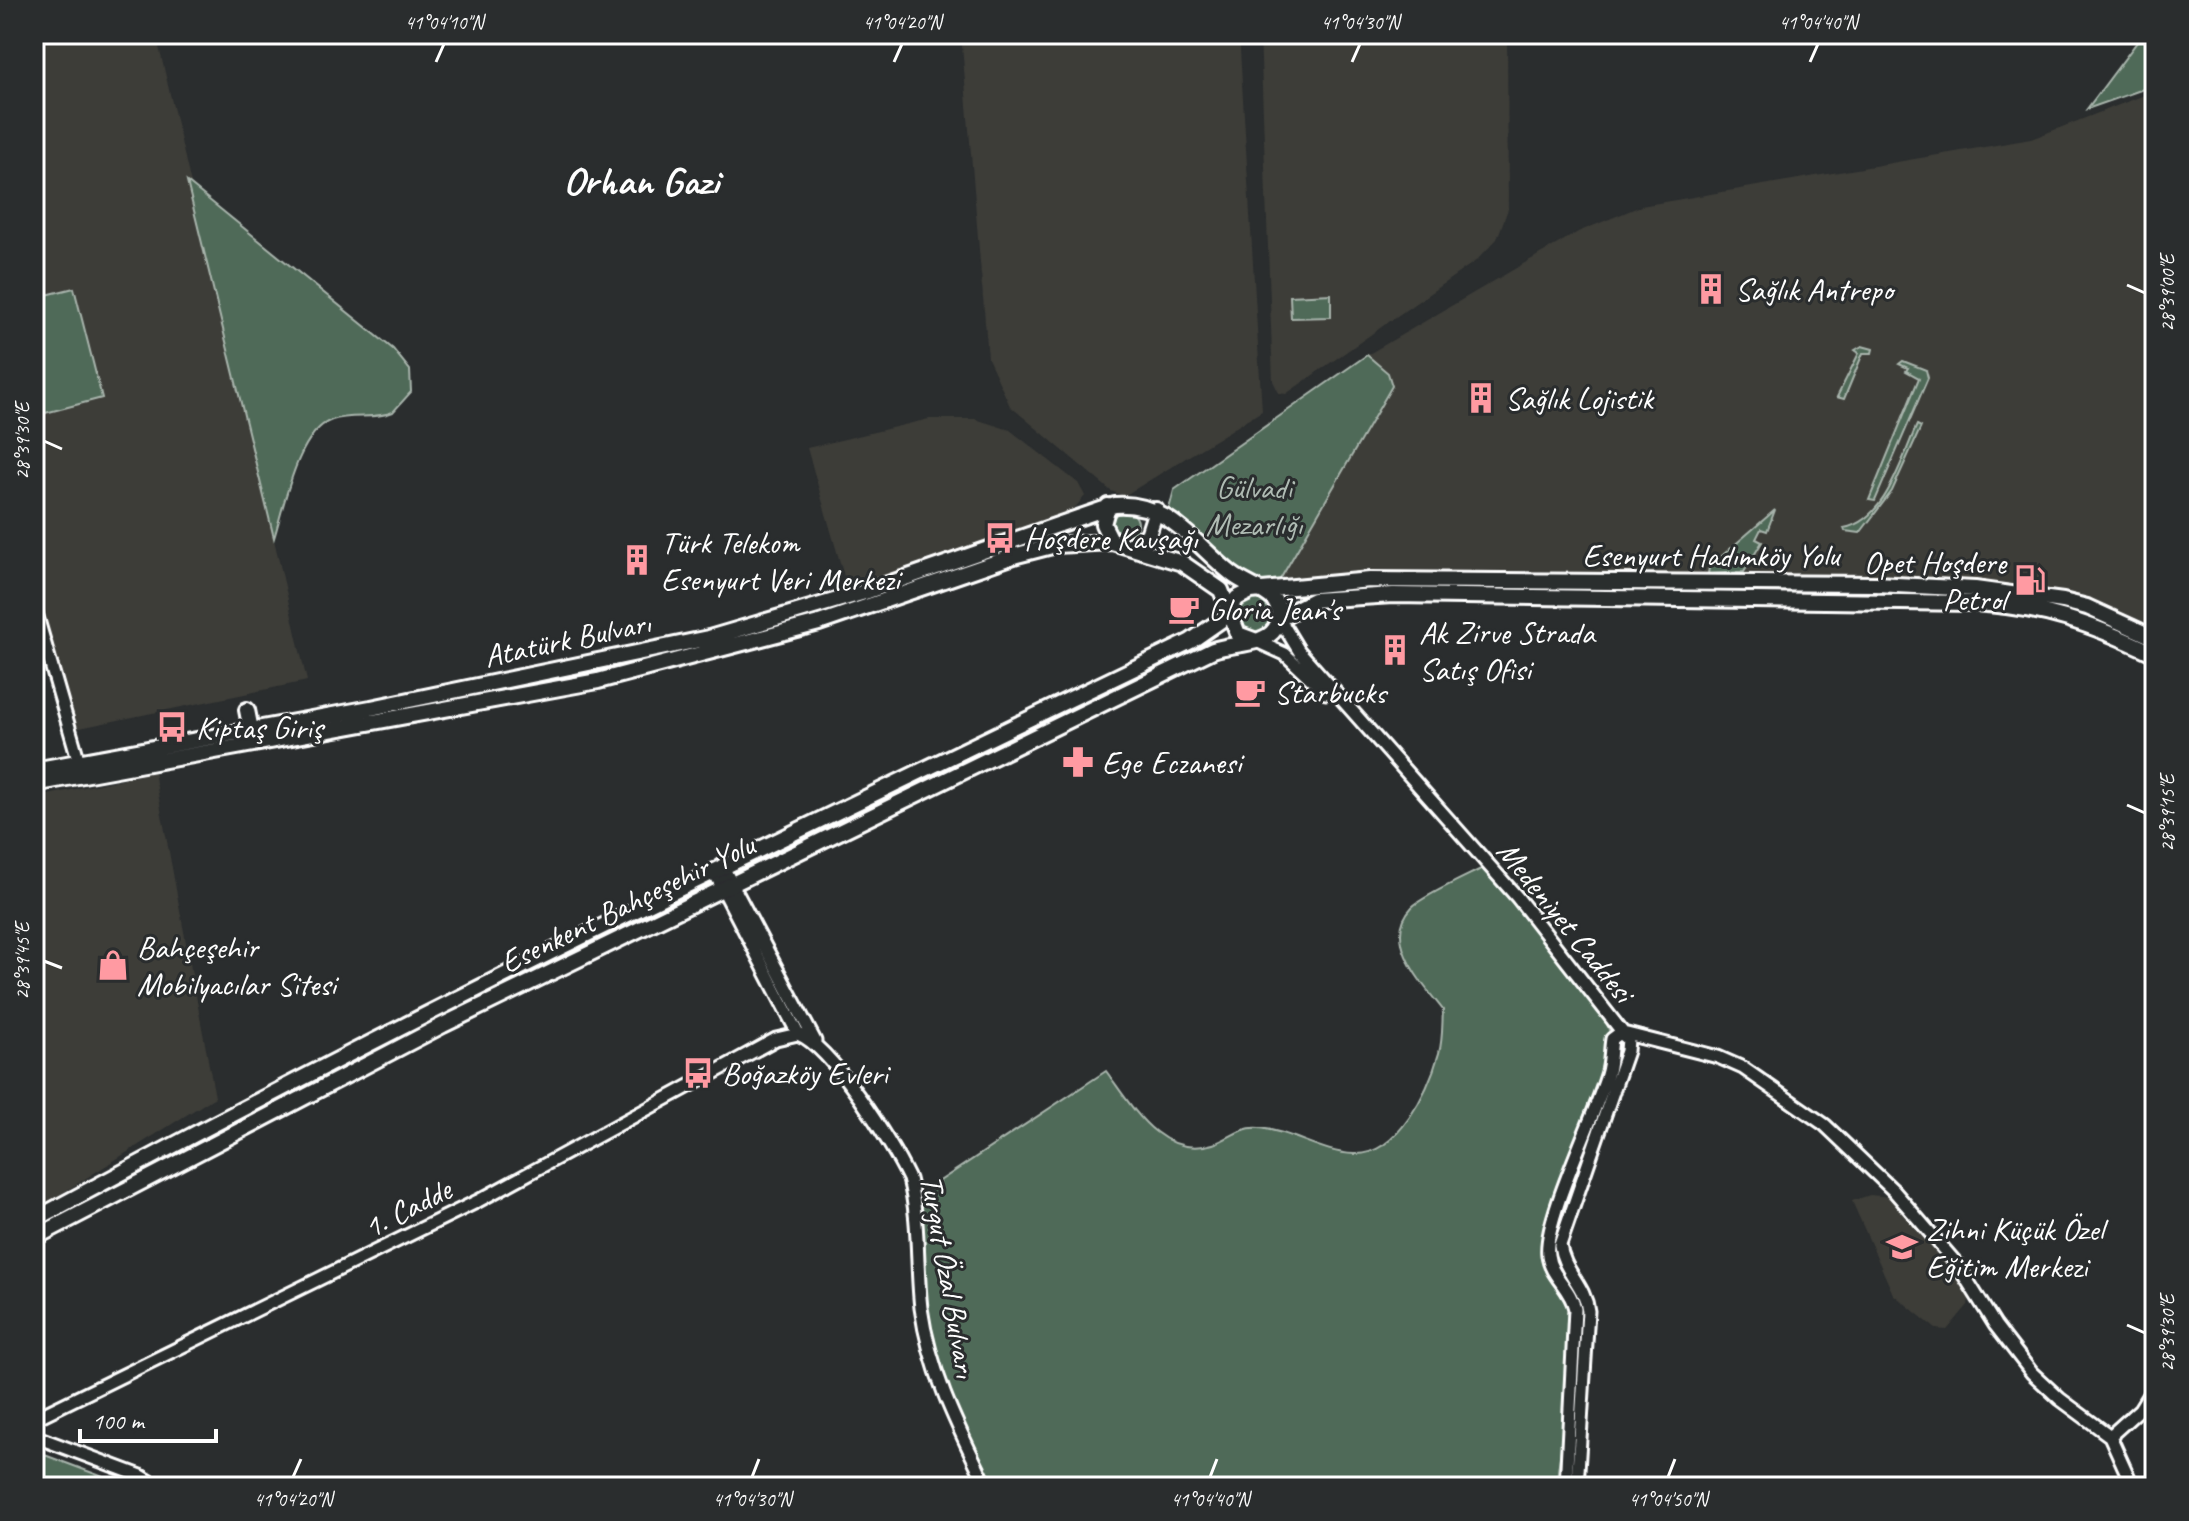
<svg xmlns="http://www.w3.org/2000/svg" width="2189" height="1521" font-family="Caveat,sans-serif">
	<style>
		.built { fill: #3d3d38 }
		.green { fill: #506a58; stroke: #a8b4ac; stroke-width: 2 }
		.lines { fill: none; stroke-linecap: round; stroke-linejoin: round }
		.tertiary-casing { stroke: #fff; stroke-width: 17 }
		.primary-casing { stroke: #fff; stroke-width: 20 }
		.tertiary { stroke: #2a2d2e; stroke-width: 11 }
		.primary { stroke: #2a2d2e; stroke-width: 14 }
		.ticks { fill: none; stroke: #fff; stroke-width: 3 }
		.labels { text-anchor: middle; stroke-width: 6; stroke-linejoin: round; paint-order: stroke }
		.poi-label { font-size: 32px; fill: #fff; stroke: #2a2d2e; text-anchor: start }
		.park-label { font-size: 32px; fill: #b0bcb4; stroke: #2a2d2e }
		.street-label { font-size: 32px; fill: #fff; stroke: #2a2d2e }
		.district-label { font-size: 40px; font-weight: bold; fill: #fff; stroke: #2a2d2e }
		.neatline { fill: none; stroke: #fff; stroke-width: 3 }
		.ticks-label { font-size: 20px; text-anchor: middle; fill: #fff }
	</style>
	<rect width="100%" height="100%" fill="#2a2d2e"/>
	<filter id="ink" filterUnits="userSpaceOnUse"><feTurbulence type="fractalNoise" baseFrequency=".0125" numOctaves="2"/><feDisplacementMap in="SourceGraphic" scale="16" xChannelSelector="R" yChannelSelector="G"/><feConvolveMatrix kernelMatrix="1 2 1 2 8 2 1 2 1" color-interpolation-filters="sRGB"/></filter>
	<g filter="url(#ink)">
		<path class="built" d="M 34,34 L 156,34 L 307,681 L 70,730 L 34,606 Z
			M 961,34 L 1239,34 L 1262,411 L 1124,496 L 1111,491 L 1010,406 L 988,358 Z
			M 1260,34 L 1507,34 L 1508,209 L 1497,239 L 1477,260 L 1286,394 L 1279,393 L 1273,381 Z
			M 2155,91 L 2155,631 L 2065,593 L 1829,575 L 1493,571 L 1278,583 L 1392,386 L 1388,373 L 1367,355 L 1578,232 L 1641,206 L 2031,139 Z
			M 929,419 L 975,419 L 1010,430 L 1078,483 L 1085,496 L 1072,511 L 848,590 L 807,448 Z
			M 154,772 L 215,1097 L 34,1211 L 34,798 Z
			M 1870,1195 L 1890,1197 L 1970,1294 L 1968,1305 L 1947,1330 L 1936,1329 L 1893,1294 L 1852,1201 Z"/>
		<path class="green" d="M 2143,34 L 2155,34 L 2155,85 L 2087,109 Z
			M 187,182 L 393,349 L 410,370 L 411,392 L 393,412 C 375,420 352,413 332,420 C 298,431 284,506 274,538 Z
			M 74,288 L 102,398 L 34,416 L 34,298 Z
			M 1331,294 L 1331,317 L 1291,318 L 1290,296 Z
			M 1862,346 L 1873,349 L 1872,353 L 1863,353 L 1844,399 L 1837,397 L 1859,353 L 1855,350 Z
			M 1367,355 L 1388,373 L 1392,386 L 1278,583 C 1237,584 1203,540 1174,515 L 1169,509 L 1174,490 Z
			M 1903,361 L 1926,370 L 1928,378 L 1875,501 L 1869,500 L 1919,378 L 1906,371 L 1908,368 L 1899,364 Z
			M 1917,425 L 1921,427 L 1892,491 L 1860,533 L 1845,531 L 1844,528 C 1886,520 1901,460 1917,425 Z
			M 1775,510 L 1767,531 L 1761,529 L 1756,539 L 1762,542 L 1744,572 L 1708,574 L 1709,567 Z
			M1112 524a13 13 0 1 1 26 0a13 13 0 1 1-26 0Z
			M1239 615a17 17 0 1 1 34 0a17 17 0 1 1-34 0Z
			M 1489,865 L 1602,1009 L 1612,1039 L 1561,1199 L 1548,1257 L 1572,1295 L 1573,1355 L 1556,1487 L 990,1487 L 947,1403 L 927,1337 L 914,1198 L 1106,1071 C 1132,1106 1161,1160 1213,1144 C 1229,1139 1241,1126 1259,1128 C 1291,1131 1322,1153 1354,1154 C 1398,1156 1429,1089 1439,1053 C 1443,1039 1442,1024 1443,1010 C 1423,984 1381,940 1412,907 C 1424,895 1472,874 1489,865 Z
			M 34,1451 L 130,1487 L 34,1487 Z"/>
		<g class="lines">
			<defs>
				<path id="tertiary" d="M 34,606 L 79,762
					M 1279,618 L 1299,651 L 1517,897 L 1623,1033 L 1718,1057 L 1743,1068 L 1825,1125 L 1894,1191 L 1957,1264 L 1995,1325 L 2032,1373 L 2060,1399 L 2110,1436 L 2133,1487
					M 1254,640 L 1285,654 L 1326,693
					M 722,865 L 815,1041
					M 713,870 L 798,1034 C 832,1047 892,1144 909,1179 C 920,1221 916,1265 921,1308 C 930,1373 959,1429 987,1487
					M 34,1419 L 478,1201 L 776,1039 L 798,1034
					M 34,1436 L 141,1476 L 159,1487
					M 2110,1436 L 2140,1409 L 2155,1385
					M 1566,1487 L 1575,1309 C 1571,1288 1550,1276 1548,1255 C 1543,1220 1595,1116 1607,1075 C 1611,1063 1610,1051 1612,1039 L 1620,1033 L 1628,1039 L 1627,1051 L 1560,1245 C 1563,1271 1585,1285 1588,1311 L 1577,1487"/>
				<path id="primary" d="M 1108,506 L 1103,524 L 1112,542
					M 1130,545 L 1148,535 L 1156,510
					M 1279,618 L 1314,600 L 1393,595 L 1974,603 C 2045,607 2092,624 2155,654
					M 247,710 L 252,735
					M 34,770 L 371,708 L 709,638 L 868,591 L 1115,505 C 1168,501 1195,545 1232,574 C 1244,584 1264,589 1274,600 C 1280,608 1281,620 1275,629 C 1264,646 1231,643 1213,650 L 443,1025 L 34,1238
					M 34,784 L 598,681 L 819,623 L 1017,555 L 1056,545 L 1112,542 L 1182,563 L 1221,590 L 1238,634 L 1254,640
					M 34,1220 C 413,1014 802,828 1191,641 L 1224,618 L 1237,598 L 1251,591 L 1370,580 L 1876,584 L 1975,589 L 2063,601 L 2087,607 L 2155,638"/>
			</defs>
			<use href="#tertiary" class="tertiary-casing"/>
			<use href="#primary" class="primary-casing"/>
			<use href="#tertiary" class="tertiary"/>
			<use href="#primary" class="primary"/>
		</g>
	</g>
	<path class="ticks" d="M 436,62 L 444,44M 894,62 L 902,44M 1352,62 L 1360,44M 1810,62 L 1818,44M 2127,285 L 2145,293M 44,441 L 62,449M 2127,805 L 2145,813M 44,961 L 62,968M 2127,1325 L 2145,1333M 293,1477 L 301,1459M 752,1477 L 759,1459M 1210,1477 L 1217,1459M 1668,1477 L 1675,1459"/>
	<defs>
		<symbol id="building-bare" viewBox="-9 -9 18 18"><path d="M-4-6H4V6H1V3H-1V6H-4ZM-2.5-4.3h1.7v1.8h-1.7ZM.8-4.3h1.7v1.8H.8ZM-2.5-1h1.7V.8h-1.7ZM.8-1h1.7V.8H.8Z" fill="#ff9aa2" stroke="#2a2d2e" stroke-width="2.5" paint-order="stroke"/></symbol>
		<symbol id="bus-bare" viewBox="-9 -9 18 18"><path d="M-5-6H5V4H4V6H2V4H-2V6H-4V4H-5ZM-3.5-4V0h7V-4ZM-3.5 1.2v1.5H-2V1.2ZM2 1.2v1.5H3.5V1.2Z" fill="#ff9aa2" stroke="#2a2d2e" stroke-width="2.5" paint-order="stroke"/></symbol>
		<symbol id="fuel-bare" viewBox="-9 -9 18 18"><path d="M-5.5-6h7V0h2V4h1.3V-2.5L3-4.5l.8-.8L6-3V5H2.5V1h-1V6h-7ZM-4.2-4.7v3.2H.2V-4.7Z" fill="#ff9aa2" stroke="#2a2d2e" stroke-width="2.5" paint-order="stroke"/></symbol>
		<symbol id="cafe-bare" viewBox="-9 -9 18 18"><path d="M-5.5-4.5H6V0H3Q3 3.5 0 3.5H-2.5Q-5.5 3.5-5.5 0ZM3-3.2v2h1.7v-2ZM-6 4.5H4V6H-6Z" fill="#ff9aa2" stroke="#2a2d2e" stroke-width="2.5" paint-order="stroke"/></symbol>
		<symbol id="pharmacy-bare" viewBox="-9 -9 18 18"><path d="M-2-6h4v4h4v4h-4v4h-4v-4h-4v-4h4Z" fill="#ff9aa2" stroke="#2a2d2e" stroke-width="2.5" paint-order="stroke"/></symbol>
		<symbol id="shop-bare" viewBox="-9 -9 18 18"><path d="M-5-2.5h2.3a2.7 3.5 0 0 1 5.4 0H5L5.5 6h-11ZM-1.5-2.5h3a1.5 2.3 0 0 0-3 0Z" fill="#ff9aa2" stroke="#2a2d2e" stroke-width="2.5" paint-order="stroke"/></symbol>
		<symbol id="school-bare" viewBox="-9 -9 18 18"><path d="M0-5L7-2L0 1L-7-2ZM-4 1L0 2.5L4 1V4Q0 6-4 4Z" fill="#ff9aa2" stroke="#2a2d2e" stroke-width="2.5" paint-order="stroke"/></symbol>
	</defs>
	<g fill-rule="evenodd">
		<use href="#building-bare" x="1689" y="267" width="44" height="44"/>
		<use href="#building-bare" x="1459" y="376" width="44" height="44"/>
		<use href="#bus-bare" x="978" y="516" width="44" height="44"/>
		<use href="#building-bare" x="615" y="538" width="44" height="44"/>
		<use href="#fuel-bare" x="2008" y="558" width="44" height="44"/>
		<use href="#cafe-bare" x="1162" y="587" width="44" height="44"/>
		<use href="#building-bare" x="1373" y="628" width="44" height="44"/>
		<use href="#cafe-bare" x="1228" y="670" width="44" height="44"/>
		<use href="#bus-bare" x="150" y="705" width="44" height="44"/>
		<use href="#pharmacy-bare" x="1056" y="740" width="44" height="44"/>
		<use href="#shop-bare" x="91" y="943" width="44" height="44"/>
		<use href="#bus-bare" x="676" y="1051" width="44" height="44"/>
		<use href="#school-bare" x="1880" y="1225" width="44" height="44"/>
	</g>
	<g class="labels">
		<g class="poi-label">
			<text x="1735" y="300">Sağlık Antrepo</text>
			<text x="1505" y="409">Sağlık Lojistik</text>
			<text x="1024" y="549">Hoşdere Kavşağı</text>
			<text x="661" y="553">Türk Telekom<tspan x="661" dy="37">Esenyurt Veri Merkezi</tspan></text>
			<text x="2006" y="573" text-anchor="end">Opet Hoşdere<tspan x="2006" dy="37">Petrol</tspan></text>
			<text x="1208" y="620">Gloria Jean's</text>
			<text x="1419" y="643">Ak Zirve Strada<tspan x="1419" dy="37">Satış Ofisi</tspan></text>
			<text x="1274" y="703">Starbucks</text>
			<text x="196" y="738">Kiptaş Giriş</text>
			<text x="1102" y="773">Ege Eczanesi</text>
			<text x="137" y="958">Bahçeşehir<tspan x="137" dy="37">Mobilyacılar Sitesi</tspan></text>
			<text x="722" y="1084">Boğazköy Evleri</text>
			<text x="1926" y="1240">Zihni Küçük Özel<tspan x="1926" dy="37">Eğitim Merkezi</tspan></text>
		</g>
		<g class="park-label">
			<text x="1254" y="498">Gülvadi<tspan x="1254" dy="37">Mezarlığı</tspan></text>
		</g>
		<g class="street-label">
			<text x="1711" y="566">Esenyurt Hadımköy Yolu</text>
			<text transform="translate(567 639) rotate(-12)" y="11">Atatürk Bulvarı</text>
			<text transform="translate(627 903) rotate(-26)" y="11">Esenkent Bahçeşehir Yolu</text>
			<text transform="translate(1566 921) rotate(51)" y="11">Medeniyet Caddesi</text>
			<text transform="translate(407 1208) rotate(-27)" y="11">1. Cadde</text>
			<text transform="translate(949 1276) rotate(80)" y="11">Turgut Özal Bulvarı</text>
		</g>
		<g class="district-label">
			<text x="641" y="194">Orhan Gazi</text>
		</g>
	</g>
	<rect width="2189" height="1521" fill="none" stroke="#2a2d2e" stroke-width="88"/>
	<path d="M80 1429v12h136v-12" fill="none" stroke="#ffffff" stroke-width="4"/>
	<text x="92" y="1429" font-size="24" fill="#ffffff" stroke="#2a2d2e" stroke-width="6" paint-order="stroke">100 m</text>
	<rect x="44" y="44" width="2101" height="1433" class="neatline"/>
	<g class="ticks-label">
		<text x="444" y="29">41°04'10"N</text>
		<text x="902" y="29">41°04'20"N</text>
		<text x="1360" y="29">41°04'30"N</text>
		<text x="1818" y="29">41°04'40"N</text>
		<text transform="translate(2167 293) rotate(-90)" y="7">28°39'00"E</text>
		<text transform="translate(22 441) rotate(-90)" y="7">28°39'30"E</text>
		<text transform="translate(2167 813) rotate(-90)" y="7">28°39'15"E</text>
		<text transform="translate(22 961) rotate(-90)" y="7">28°39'45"E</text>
		<text transform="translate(2167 1333) rotate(-90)" y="7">28°39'30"E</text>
		<text x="293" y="1506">41°04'20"N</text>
		<text x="752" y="1506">41°04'30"N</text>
		<text x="1210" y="1506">41°04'40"N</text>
		<text x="1668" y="1506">41°04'50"N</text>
	</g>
</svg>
